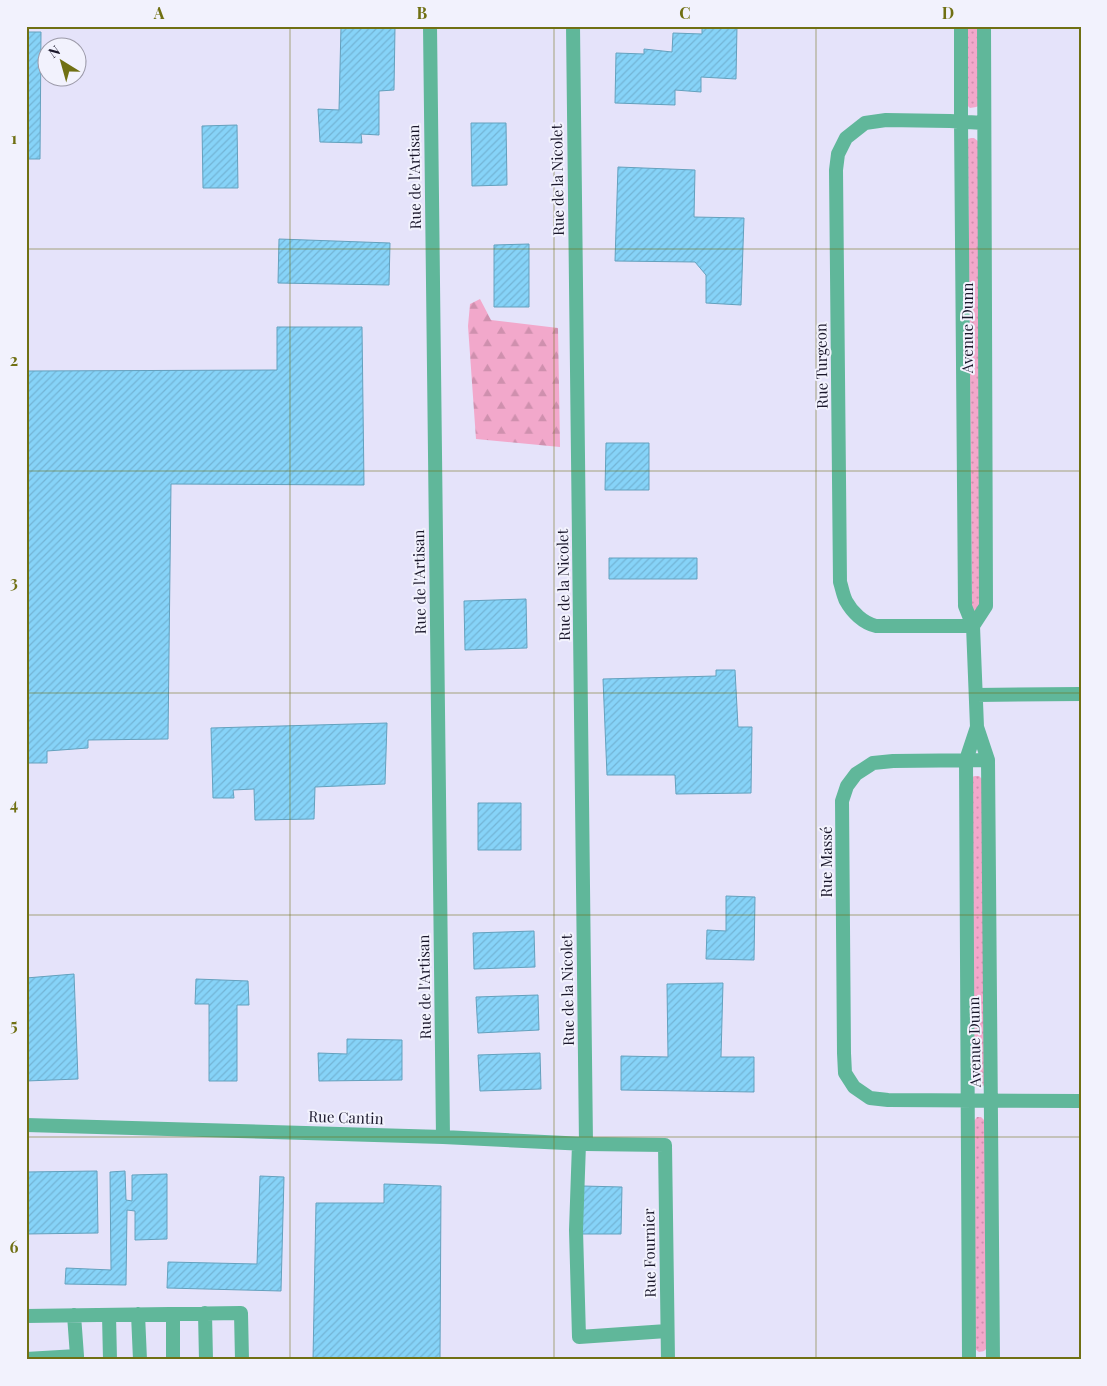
<svg xmlns="http://www.w3.org/2000/svg" width="1107" height="1386" font-family="'Playfair Display',serif">
	<style>
		.green { fill: url(#green-dots) }
		.forest { fill: url(#forest-firs) }
		.building { fill: url(#building-hatch); stroke: #64a1be }
		.lines { fill: none; stroke-linecap: round; stroke-linejoin: round }
		.minor { stroke: #60b79a; stroke-width: 14 }
		.grid { fill: none; stroke: #707013; stroke-width: 1; stroke-opacity: 0.55 }
		.labels { text-anchor: middle; stroke-width: 4; stroke-linejoin: round; paint-order: stroke }
		.street-label { font-size: 15px; fill: #1a172b; stroke: #f2f2fd }
		.neatline { fill: none; stroke: #707013; stroke-width: 2 }
		.grid-label { font-size: 16px; text-anchor: middle; font-weight: bold; fill: #707013 }
	</style>
	<defs>
		<pattern id="green-dots" width="8" height="8" patternUnits="userSpaceOnUse" patternTransform="scale(1.25)"><rect width="8" height="8" fill="#f2a8cb"/><path d="M2 2h.1M6 6h.1" fill="none" stroke="#cf90ae" stroke-width="1.8" stroke-linecap="round"/></pattern>
		<pattern id="forest-firs" width="22" height="20" patternUnits="userSpaceOnUse" patternTransform="scale(1.25)"><rect width="22" height="20" fill="#f2a8cb"/><path d="M5 1l3.5 6h-7zM16 11l3.5 6h-7z" fill="#cf90ae"/></pattern>
		<pattern id="building-hatch" width="6" height="6" patternUnits="userSpaceOnUse" patternTransform="scale(1.25)"><rect width="6" height="6" fill="#86d3f8"/><path d="M-1 1l2-2M0 6l6-6M5 7l2-2" fill="none" stroke="#73b4d5"/></pattern>
	</defs>
	<rect width="100%" height="100%" fill="#e5e3fa"/>
	<path class="green" d="M 967,26 L 978,26 L 978,106 L 976,107 L 970,108 L 967,105 Z
		M 971,138 L 974,138 L 979,142 L 983,607 L 975,611 L 972,610 L 968,139 Z
		M 975,776 L 979,776 L 983,780 L 986,1083 L 983,1086 L 978,1086 L 973,1083 L 972,777 Z
		M 977,1117 L 981,1117 L 985,1121 L 987,1348 L 984,1351 L 979,1352 L 975,1349 L 974,1121 Z"/>
	<path class="forest" d="M 480,299 L 491,320 L 558,328 L 560,447 L 476,439 L 468,326 L 470,304 Z"/>
	<path class="building" d="M 341,26 L 395,27 L 394,90 L 379,91 L 379,135 L 361,134 L 362,143 L 320,142 L 318,109 L 339,110 Z
		M 702,26 L 737,26 L 736,79 L 701,77 L 701,92 L 675,90 L 675,105 L 615,103 L 616,53 L 644,54 L 644,49 L 672,52 L 673,33 L 702,34 Z
		M 26,32 L 41,32 L 40,159 L 26,159 Z
		M 471,123 L 506,123 L 507,185 L 472,186 Z
		M 237,125 L 238,188 L 203,188 L 202,126 Z
		M 618,167 L 695,170 L 694,217 L 744,218 L 741,305 L 706,303 L 706,275 L 695,262 L 615,261 Z
		M 279,239 L 390,243 L 389,285 L 278,283 Z
		M 529,244 L 529,307 L 494,307 L 494,245 Z
		M 277,327 L 362,327 L 364,485 L 171,484 L 168,739 L 88,740 L 88,748 L 47,751 L 47,763 L 26,763 L 26,371 L 277,370 Z
		M 606,443 L 649,443 L 649,490 L 605,490 Z
		M 609,558 L 697,558 L 697,579 L 609,579 Z
		M 526,599 L 527,648 L 465,650 L 464,601 Z
		M 716,670 L 735,670 L 738,727 L 752,727 L 751,793 L 676,794 L 675,775 L 607,775 L 603,679 L 716,676 Z
		M 387,723 L 385,784 L 315,787 L 314,819 L 255,820 L 254,789 L 233,790 L 234,798 L 213,798 L 211,728 Z
		M 478,803 L 521,803 L 521,850 L 478,850 Z
		M 726,896 L 755,897 L 754,960 L 706,959 L 707,930 L 726,931 Z
		M 534,931 L 535,967 L 474,969 L 473,933 Z
		M 74,974 L 78,1079 L 26,1081 L 26,978 Z
		M 196,979 L 248,981 L 249,1005 L 237,1005 L 237,1081 L 209,1081 L 209,1004 L 195,1004 Z
		M 723,983 L 721,1057 L 754,1057 L 754,1092 L 621,1090 L 621,1056 L 668,1057 L 667,984 Z
		M 538,995 L 539,1030 L 478,1033 L 476,997 Z
		M 347,1039 L 402,1040 L 402,1080 L 319,1081 L 318,1053 L 347,1054 Z
		M 540,1053 L 541,1089 L 480,1091 L 478,1055 Z
		M 97,1171 L 98,1233 L 26,1234 L 26,1172 Z
		M 125,1171 L 126,1200 L 132,1201 L 132,1175 L 167,1174 L 167,1239 L 135,1240 L 135,1211 L 127,1210 L 126,1285 L 65,1284 L 66,1268 L 111,1270 L 110,1172 Z
		M 260,1176 L 284,1177 L 281,1291 L 167,1288 L 168,1262 L 257,1264 Z
		M 384,1184 L 441,1186 L 440,1360 L 313,1360 L 316,1203 L 384,1203 Z
		M 583,1186 L 622,1187 L 621,1234 L 582,1234 Z"/>
	<g class="lines">
		<path class="minor" d="M 430,26 L 443,1137
			M 573,26 L 586,1144
			M 961,26 L 961,121 L 965,606 L 973,626 L 977,727 L 988,760 L 993,1360
			M 973,626 L 876,626 C 863,623 852,612 846,601 C 843,595 842,588 840,582 L 836,170 L 838,154 L 846,138 L 865,123 L 886,120 L 950,121 L 984,123
			M 973,626 L 986,606 L 984,26
			M 976,695 L 1081,694
			M 988,760 L 893,761 L 873,763 L 856,774 L 847,786 L 842,801 L 844,1053 L 845,1073 L 854,1087 L 870,1098 L 888,1100 L 1081,1101
			M 26,1125 L 443,1137 L 586,1144 L 665,1145 L 668,1360
			M 579,1144 L 576,1230 L 579,1337 L 667,1331
			M 205,1313 L 206,1360
			M 138,1314 L 140,1360
			M 173,1314 L 173,1360
			M 74,1315 L 77,1356
			M 109,1315 L 110,1360
			M 26,1316 L 241,1313 L 242,1360
			M 26,1359 L 77,1356 L 77,1360
			M 969,1360 L 966,760 L 977,727"/>
	</g>
	<path class="grid" d="M 290,26 L 290,1360M 554,26 L 554,1360M 816,26 L 816,1360M 26,249 L 1081,249M 26,471 L 1081,471M 26,693 L 1081,693M 26,915 L 1081,915M 26,1137 L 1081,1137"/>
	<g class="labels">
		<g class="street-label">
			<text transform="translate(415 177) rotate(-91)" y="5">Rue de l'Artisan</text>
			<text transform="translate(558 180) rotate(-91)" y="5">Rue de la Nicolet</text>
			<text transform="translate(968 328) rotate(-90)" y="5">Avenue Dunn</text>
			<text transform="translate(822 366) rotate(-91)" y="5">Rue Turgeon</text>
			<text transform="translate(420 582) rotate(-91)" y="5">Rue de l'Artisan</text>
			<text transform="translate(564 585) rotate(-91)" y="5">Rue de la Nicolet</text>
			<text transform="translate(827 862) rotate(-90)" y="5">Rue Massé</text>
			<text transform="translate(425 987) rotate(-91)" y="5">Rue de l'Artisan</text>
			<text transform="translate(568 990) rotate(-91)" y="5">Rue de la Nicolet</text>
			<text transform="translate(975 1042) rotate(-91)" y="5">Avenue Dunn</text>
			<text transform="translate(346 1118) rotate(2)" y="5">Rue Cantin</text>
			<text transform="translate(650 1253) rotate(-91)" y="5">Rue Fournier</text>
		</g>
	</g>
	<rect width="1107" height="1386" fill="none" stroke="#f2f2fd" stroke-width="55"/>
	<g transform="translate(62 62) rotate(323)"><circle r="24" fill="#f2f2fd" stroke="#9c9aa9"/>
	<path d="M0-4L9 19L0 12L-9 19Z" fill="#707013"/>
	<text y="-8" font-size="14" font-weight="bold" text-anchor="middle" fill="#1a172b">N</text>
	</g>
	<rect x="28" y="28" width="1052" height="1330" class="neatline"/>
	<g class="grid-label">
		<text x="159" y="19">A</text>
		<text x="422" y="19">B</text>
		<text x="685" y="19">C</text>
		<text x="948" y="19">D</text>
		<text x="14" y="144">1</text>
		<text x="14" y="366">2</text>
		<text x="14" y="588">3</text>
		<text x="14" y="810">4</text>
		<text x="14" y="1031">5</text>
		<text x="14" y="1253">6</text>
	</g>
</svg>
